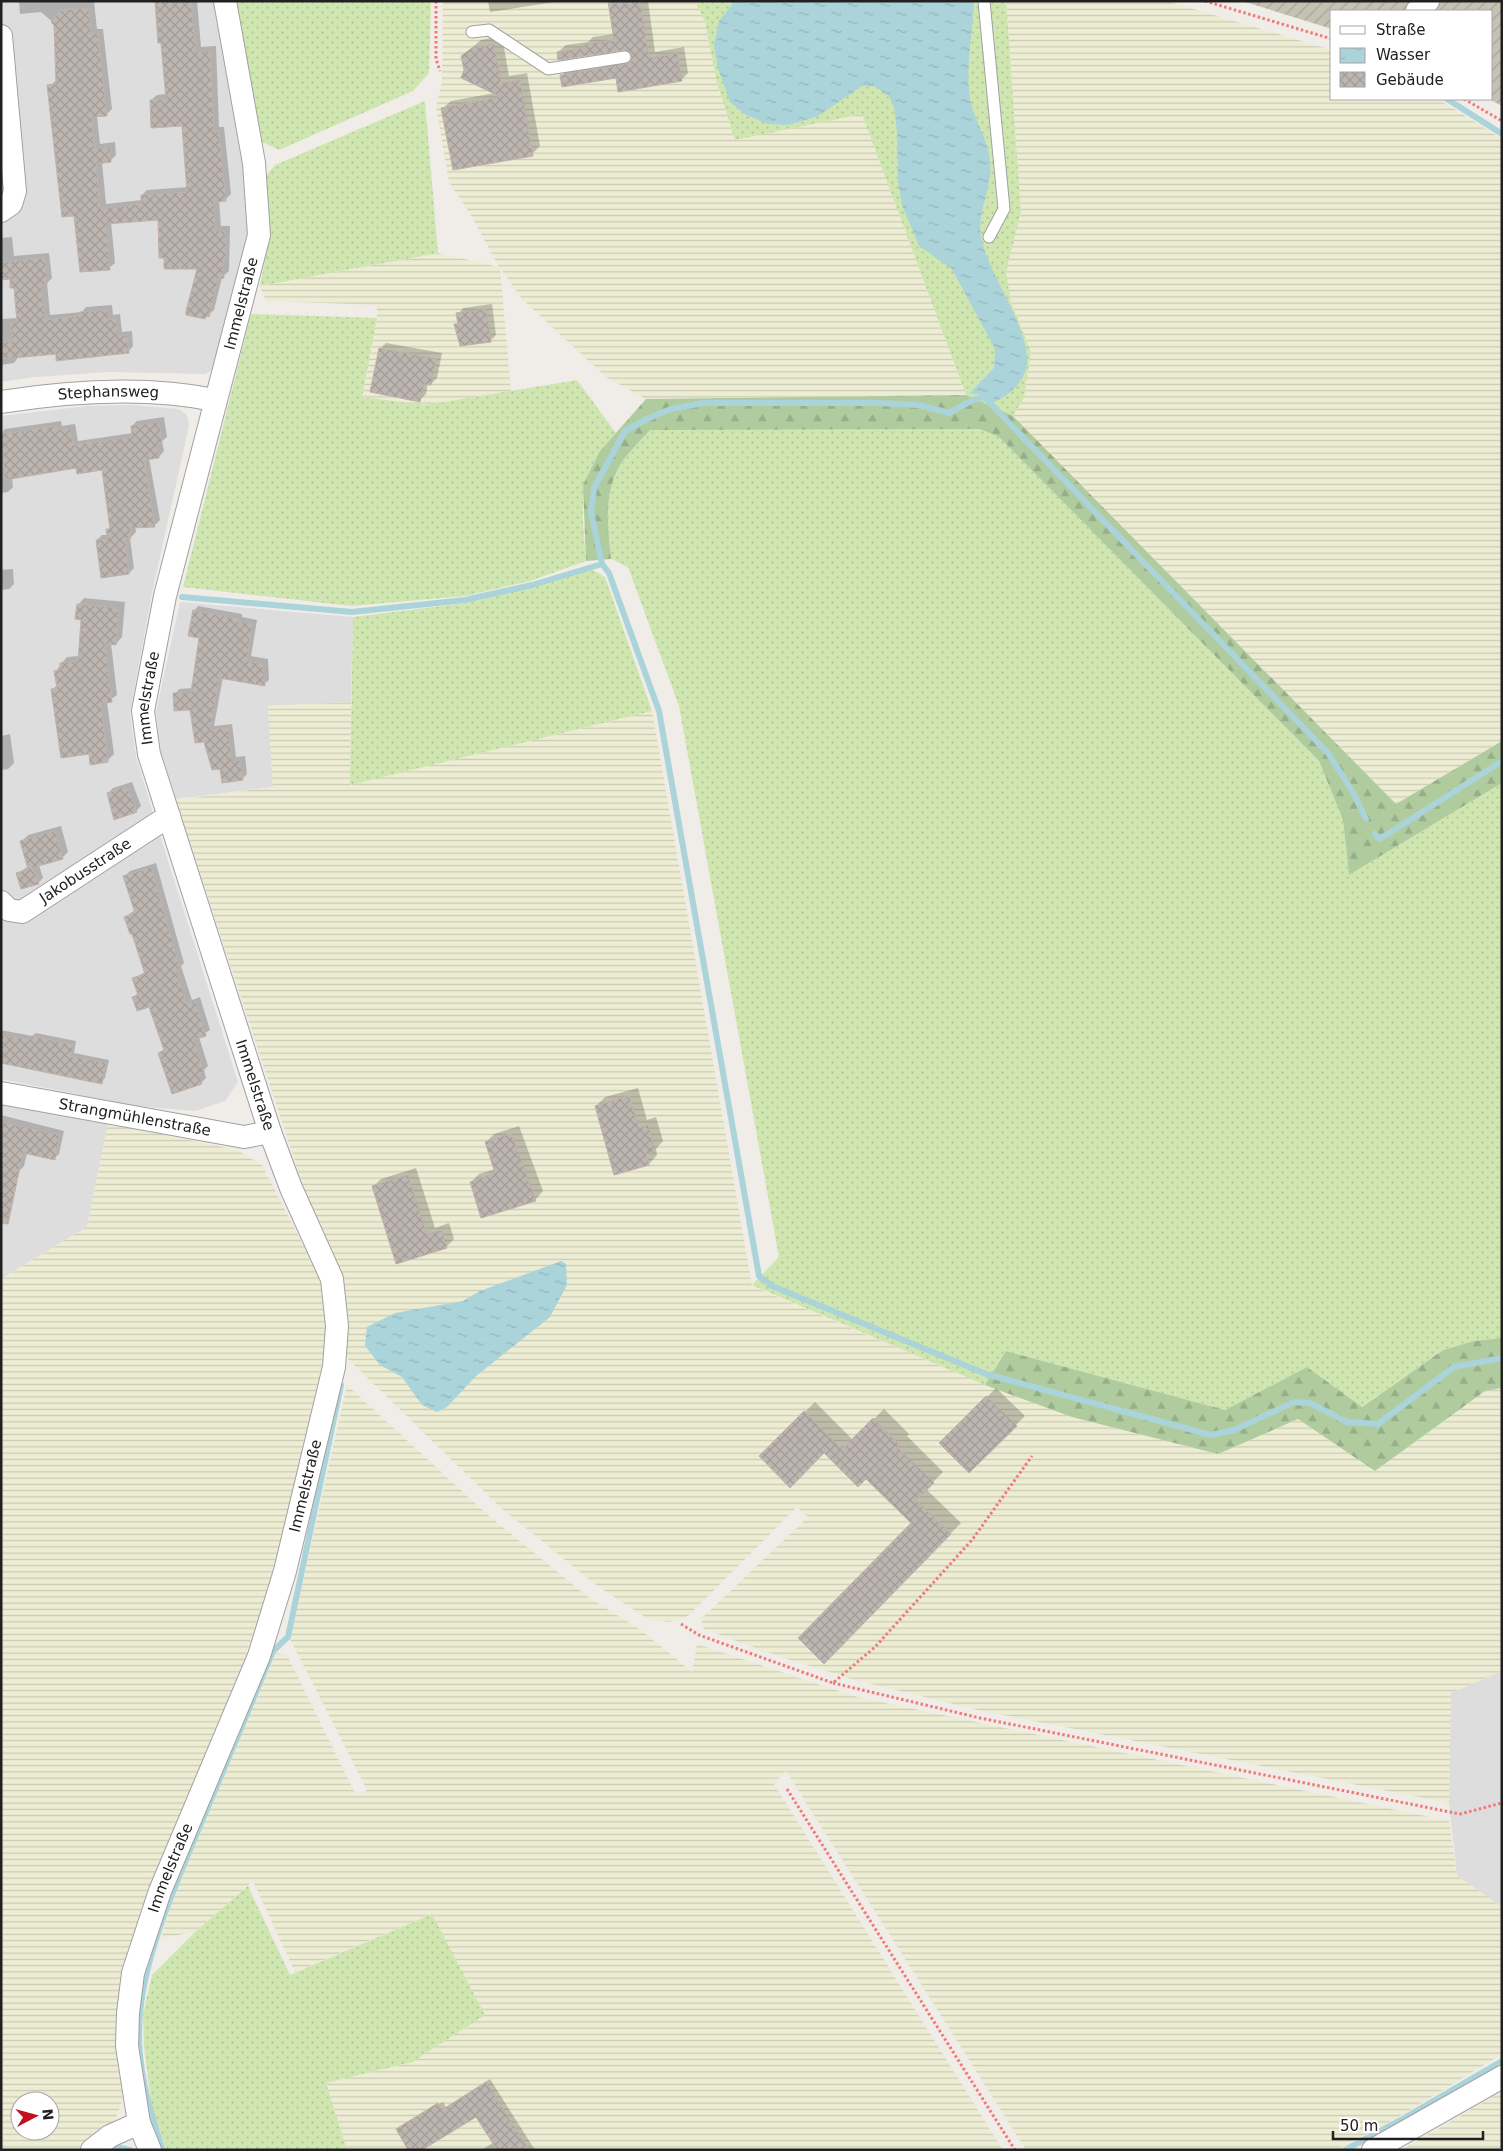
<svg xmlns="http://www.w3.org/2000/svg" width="1503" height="2151" font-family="'DejaVu Sans',sans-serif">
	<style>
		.residential { fill: #dedddd }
		.construction { fill: url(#construction-furrows) }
		.farmland { fill: url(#farmland-rules); fill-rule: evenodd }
		.grass { fill: url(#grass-dots) }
		.forest { fill: url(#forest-firs) }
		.water { fill: url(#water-ripples) }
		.shadow { fill: #0003 }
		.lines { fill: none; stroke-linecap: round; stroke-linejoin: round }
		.stream { stroke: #abd3da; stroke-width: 6 }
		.building { fill: url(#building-cross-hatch); stroke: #c0b2aa }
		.lane-casing { stroke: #a1a1a1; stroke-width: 13 }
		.street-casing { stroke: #a1a1a1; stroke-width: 24 }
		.path { stroke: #f07a78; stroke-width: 3; stroke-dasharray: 2.5 2.5; stroke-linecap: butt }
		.lane { stroke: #fff; stroke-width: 11 }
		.street { stroke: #fff; stroke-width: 22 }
		.labels { text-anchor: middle; stroke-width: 5; stroke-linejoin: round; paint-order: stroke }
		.street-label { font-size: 15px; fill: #202020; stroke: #fff }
	</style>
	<defs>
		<pattern id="construction-furrows" width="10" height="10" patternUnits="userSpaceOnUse" patternTransform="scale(1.25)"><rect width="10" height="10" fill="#c4c2b3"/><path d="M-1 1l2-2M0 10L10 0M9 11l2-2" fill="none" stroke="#a8a69a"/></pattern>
		<pattern id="farmland-rules" width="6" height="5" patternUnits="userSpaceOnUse" patternTransform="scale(1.25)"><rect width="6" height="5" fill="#ededd4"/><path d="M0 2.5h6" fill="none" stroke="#cbcbb6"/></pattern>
		<pattern id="grass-dots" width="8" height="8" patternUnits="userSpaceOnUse" patternTransform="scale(1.25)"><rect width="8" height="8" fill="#cfe6b1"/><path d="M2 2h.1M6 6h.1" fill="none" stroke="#b1c598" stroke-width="1.8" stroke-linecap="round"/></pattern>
		<pattern id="forest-firs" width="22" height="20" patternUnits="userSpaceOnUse" patternTransform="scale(1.25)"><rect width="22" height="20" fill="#b0cc9f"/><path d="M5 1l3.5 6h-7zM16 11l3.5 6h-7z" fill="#97af89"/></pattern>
		<pattern id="water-ripples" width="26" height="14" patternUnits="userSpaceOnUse" patternTransform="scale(1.25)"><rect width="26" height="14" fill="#abd3da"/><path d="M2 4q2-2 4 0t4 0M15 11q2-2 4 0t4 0" fill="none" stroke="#93b5bb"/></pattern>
		<pattern id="building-cross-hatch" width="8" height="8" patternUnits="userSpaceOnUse" patternTransform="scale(1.25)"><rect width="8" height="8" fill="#bdb5b0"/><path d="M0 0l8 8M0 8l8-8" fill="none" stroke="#a29b97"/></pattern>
	</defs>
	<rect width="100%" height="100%" fill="#f0ece7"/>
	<path class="residential" d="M 1,1 L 217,1 L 245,164 L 249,235 L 212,370 L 205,374 L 108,372 L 35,377 L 1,382 Z
		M 132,405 L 179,409 L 187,415 L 189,426 L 152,593 L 130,713 L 136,756 L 153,813 L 238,1082 L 225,1101 L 195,1111 L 135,1106 L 1,1079 L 1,416 L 87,406 Z
		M 180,602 L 353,617 L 351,702 L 268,706 L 273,787 L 176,799 L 161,751 L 156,712 Z
		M 1,1103 L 108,1123 L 87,1227 L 1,1279 Z
		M 1502,1671 L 1502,1907 L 1457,1876 L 1449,1803 L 1451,1693 Z"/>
	<path class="construction" d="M 1242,1 L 1502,1 L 1502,106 L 1489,99 L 1492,99 L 1492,11 L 1332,11 L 1332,29 Z"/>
	<path class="farmland" d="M 443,1 L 695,1 L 705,22 L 717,83 L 735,139 L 862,113 L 966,395 L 646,399 L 606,377 L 522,299 L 500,268 L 511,391 L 426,405 L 362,397 L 377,318 L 377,305 L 266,301 L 260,286 L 438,253 L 499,267 L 472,217 L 449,182 L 436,106 L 442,83 Z
		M 1006,1 L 1167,1 L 1332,50 L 1332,99 L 1438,99 L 1502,139 L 1502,741 L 1396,804 L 1013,416 L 1024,398 L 1031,352 L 1011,302 L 1005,271 L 1021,212 Z
		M 351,702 L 350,785 L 652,711 L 752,1286 L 985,1385 L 1072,1417 L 1218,1454 L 1298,1419 L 1375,1471 L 1485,1391 L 1502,1388 L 1502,1671 L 1451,1693 L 1449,1803 L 978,1710 L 855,1680 L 778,1656 L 704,1629 L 701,1619 L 808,1517 L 797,1507 L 688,1616 L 669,1622 L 648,1619 L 596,1585 L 500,1507 L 346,1357 L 349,1324 L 342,1277 L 310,1207 L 176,800 L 273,787 L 268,706 Z
		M 108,1123 L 237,1150 L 262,1165 L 322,1282 L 327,1329 L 322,1365 L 274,1570 L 117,2046 L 123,2099 L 115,2120 L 76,2150 L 1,2150 L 1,1279 L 87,1227 ZM 20,2101 L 50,2101 L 50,2131 L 20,2131 Z
		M 347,1385 L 489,1516 L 588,1597 L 641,1630 L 692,1672 L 697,1644 L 857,1697 L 1449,1821 L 1457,1876 L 1502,1907 L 1502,2054 L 1395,2119 L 1336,2150 L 1026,2150 L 786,1771 L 774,1784 L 1003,2150 L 347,2150 L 326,2083 L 412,2062 L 432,1914 L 295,1972 L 253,1881 L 195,1932 L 161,1938 L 174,1895 L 276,1653 L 287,1655 L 356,1795 L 367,1790 L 290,1639 Z
		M 1502,2091 L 1502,2150 L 1401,2150 L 1414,2143 Z"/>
	<path class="grass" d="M 236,1 L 431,1 L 429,73 L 413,91 L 279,150 L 260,141 Z
		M 695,1 L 1006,1 L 1021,212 L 1006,272 L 1011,302 L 1031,352 L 1024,398 L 1013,416 L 966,395 L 862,114 L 735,140 L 717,83 L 705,22 Z
		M 425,101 L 438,253 L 260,286 L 270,234 L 265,177 L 275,165 Z
		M 251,314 L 377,318 L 362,397 L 426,405 L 577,380 L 616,433 C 575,478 582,504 586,561 L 530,581 L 465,596 L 351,606 L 183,587 Z
		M 980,429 L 999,437 L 1319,761 L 1343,820 L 1349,875 L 1502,783 L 1502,1338 L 1474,1341 L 1443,1350 L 1361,1407 L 1307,1367 L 1225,1410 L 1006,1351 L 985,1385 L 752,1285 L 779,1257 L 679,706 L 628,567 L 611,559 C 608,527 603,495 620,465 C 628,453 640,441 650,430 Z
		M 590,568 L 605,577 L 652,711 L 350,785 L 353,617 L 466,603 L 533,587 Z
		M 248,1886 L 290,1975 L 432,1914 L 485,2015 L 412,2062 L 326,2083 L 347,2150 L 167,2150 L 152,2109 L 144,2047 L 143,2014 L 152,1975 L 195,1932 Z"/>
	<path class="forest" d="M 966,395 L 1013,416 L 1396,804 L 1502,741 L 1502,783 L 1349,875 L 1343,820 L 1319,761 L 999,437 L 980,429 L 650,430 C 640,441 628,453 620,465 C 603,495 608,527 611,559 L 586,561 L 583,485 L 600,451 L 646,399 Z
		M 1502,1338 L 1502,1388 L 1485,1391 L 1375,1471 L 1298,1419 L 1218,1454 L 1072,1417 L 985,1385 L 1006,1351 L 1225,1410 L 1307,1367 L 1362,1407 L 1443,1350 L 1474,1341 Z"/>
	<path class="water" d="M 735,1 L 974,1 C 973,33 965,68 970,99 C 974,120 988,139 990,160 C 994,191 973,213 983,245 C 993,280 1025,322 1027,358 C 1028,379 1010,396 992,403 L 981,395 L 970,393 L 994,368 L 995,349 L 952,269 L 919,246 L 902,205 L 898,182 L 897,132 L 894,107 L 889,96 L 874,86 L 862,86 L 818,116 L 789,125 L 768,124 L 746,115 L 730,102 L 718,68 L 714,45 L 719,21 Z
		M 561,1261 L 566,1264 L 567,1285 L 550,1317 L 476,1376 L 447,1407 L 437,1412 L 422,1405 L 402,1377 L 380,1365 L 365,1346 L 367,1327 L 395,1313 L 463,1301 L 480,1291 Z"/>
	<path class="shadow" d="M 19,1 L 94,2 L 97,29 L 103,29 L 112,109 L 106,115 L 97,116 L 100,144 L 115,142 L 116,155 L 110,161 L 102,162 L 106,204 L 142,200 L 142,195 L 147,190 L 188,187 L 183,124 L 151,100 L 157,95 L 166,94 L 162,42 L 156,1 L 197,1 L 201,47 L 216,46 L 219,127 L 224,127 L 231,194 L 225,200 L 219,200 L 221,226 L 230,226 L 229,271 L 222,277 L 214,310 L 205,318 L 198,268 L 165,257 L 160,219 L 111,222 L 115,263 L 109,268 L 75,214 L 49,86 L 57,80 L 55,24 L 41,12 L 20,14 Z
		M 488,1 L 561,1 L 490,12 Z
		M 611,1 L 648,1 L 655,52 L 684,47 L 688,73 L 681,80 L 562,75 L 569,68 L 633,58 L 632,52 L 628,49 L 558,52 L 566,45 L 588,42 L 593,37 L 614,34 Z
		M 502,36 L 509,76 L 527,73 L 540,146 L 532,154 L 443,108 L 451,101 L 495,93 L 466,70 L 462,56 L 481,40 Z
		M 12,237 L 14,256 L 49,253 L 52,278 L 47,283 L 50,315 L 82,312 L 86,307 L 112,305 L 113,315 L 120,314 L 122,332 L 132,331 L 133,346 L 128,352 L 57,352 L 19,356 L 14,363 L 1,365 L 1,319 L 18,318 L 15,286 L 11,278 L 1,279 L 1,238 Z
		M 492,304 L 496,335 L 490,341 L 456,325 L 459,322 L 458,314 L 463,308 Z
		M 386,343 L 442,353 L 437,378 L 431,384 L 428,383 L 426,394 L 420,400 L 380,349 Z
		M 164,417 L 167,437 L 162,441 L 164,451 L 159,457 L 149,458 L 160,520 L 155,525 L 135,526 L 136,532 L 130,538 L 134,568 L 129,573 L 97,540 L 102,535 L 109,535 L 108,530 L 111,527 L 103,469 L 77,467 L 12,477 L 13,487 L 8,492 L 1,493 L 1,434 L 5,429 L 61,421 L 62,426 L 75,424 L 78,441 L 133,433 L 132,426 L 137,421 Z
		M 13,569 L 14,584 L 9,589 L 1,590 L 1,570 Z
		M 84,598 L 125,602 L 122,637 L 116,644 L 111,643 L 117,695 L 107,702 L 114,754 L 107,761 L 90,753 L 52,690 L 58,684 L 56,671 L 61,664 L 67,657 L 79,656 L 82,619 L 78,605 Z
		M 198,606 L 242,614 L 242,617 L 257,620 L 251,656 L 268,659 L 269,680 L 264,684 L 223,677 L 214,726 L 232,724 L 236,757 L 245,756 L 247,774 L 242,779 L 221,767 L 205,740 L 192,709 L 175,694 L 179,689 L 193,688 L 201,637 L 194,611 Z
		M 10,734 L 14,763 L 8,769 L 1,770 L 1,736 Z
		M 132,782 L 141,806 L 136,811 L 108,793 L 113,788 Z
		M 61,826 L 68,852 L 62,858 L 39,865 L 43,878 L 38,883 L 18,873 L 29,866 L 22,841 L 28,835 Z
		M 156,863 L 184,963 L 181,966 L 192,1000 L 200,997 L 210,1030 L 199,1037 L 208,1066 L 204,1070 L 206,1078 L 201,1083 L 160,1054 L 165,1049 L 150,1006 L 134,997 L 138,993 L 134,979 L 146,971 L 133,932 L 125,917 L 135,910 L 125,876 L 130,871 Z
		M 1,1030 L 32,1036 L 36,1033 L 76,1041 L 74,1053 L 109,1060 L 105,1078 L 101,1082 L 1,1062 Z
		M 638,1088 L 647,1120 L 656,1117 L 663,1141 L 656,1149 L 657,1155 L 649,1164 L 596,1106 L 605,1097 Z
		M 1,1115 L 64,1131 L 59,1154 L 54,1158 L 27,1153 L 24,1166 L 19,1171 L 1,1167 Z
		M 519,1126 L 543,1191 L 535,1200 L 471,1182 L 479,1174 L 495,1169 L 486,1142 L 494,1134 Z
		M 416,1168 L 435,1228 L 449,1223 L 454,1239 L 446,1247 L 397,1262 L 373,1187 L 381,1179 Z
		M 996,1388 L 1025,1416 L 969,1471 L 941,1443 Z
		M 815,1402 L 853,1440 L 884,1409 L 909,1434 L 907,1436 L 943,1472 L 926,1489 L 961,1523 L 824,1662 L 912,1523 L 866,1477 L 824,1452 L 760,1456 Z
		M 490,2079 L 535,2150 L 482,2150 L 494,2142 L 477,2115 L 397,2129 L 443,2102 L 446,2107 Z"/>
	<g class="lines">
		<path class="stream" d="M 1447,99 L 1502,134
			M 182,597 L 352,612 L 465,600 L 532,585 L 602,564
			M 1366,819 L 1354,794 L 1328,753 L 984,397 L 973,400 L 949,413 L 919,405 L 876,403 L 703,403 L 671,409 L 647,419 L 625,431 L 594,488 L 591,512 L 602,564 L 609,573 L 659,711 L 759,1276 L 772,1286 L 986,1374 L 1211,1435 L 1234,1430 L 1294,1402 L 1310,1403 L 1347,1422 L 1378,1424 L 1454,1367 L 1502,1358
			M 1375,834 L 1379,839 L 1383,837 L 1502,761
			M 109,2150 L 117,2147 L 130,2150
			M 163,2150 C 148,2107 135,2059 140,2013 C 145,1955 175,1886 197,1833 C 223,1772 248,1712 273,1651 L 288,1637 L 341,1385
			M 1345,2150 L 1399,2121 L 1502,2061"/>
	</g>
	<path class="building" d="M 155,1 L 191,1 L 196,52 L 210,51 L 214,132 L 219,132 L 226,201 L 214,202 L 215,231 L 225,231 L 226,259 L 223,259 L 224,278 L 218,279 L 209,317 L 206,316 L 205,319 L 186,315 L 186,311 L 197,269 L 164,269 L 164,258 L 159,258 L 158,220 L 106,224 L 110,270 L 80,272 L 74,216 L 62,217 L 47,85 L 56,84 L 54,25 L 51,22 L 61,10 L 89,8 L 91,34 L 98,34 L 107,116 L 92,117 L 94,149 L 110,147 L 111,162 L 96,164 L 100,209 L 141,204 L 141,195 L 187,192 L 182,126 L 151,128 L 150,100 L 166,99 L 161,43 L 158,43 Z
		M 608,1 L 640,1 L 649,58 L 677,53 L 682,81 L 618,92 L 616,78 L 562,87 L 560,75 L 626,64 L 632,60 L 631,53 L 624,50 L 558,60 L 557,52 L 585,48 L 585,44 L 614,40 Z
		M 494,44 L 501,83 L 520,80 L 533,156 L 453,170 L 441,108 L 501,97 L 461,78 L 464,70 L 461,56 L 472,48 Z
		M 45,258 L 47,284 L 41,285 L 45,320 L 80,316 L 80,312 L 108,310 L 109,320 L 116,319 L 117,336 L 127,335 L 129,353 L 56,361 L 56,354 L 3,359 L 2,342 L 12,341 L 10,323 L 17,322 L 14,288 L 10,288 L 10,279 L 1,280 L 1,262 Z
		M 486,309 L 491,342 L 460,346 L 454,324 L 458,324 L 456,313 Z
		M 379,348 L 436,359 L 431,385 L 424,384 L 420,402 L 370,392 Z
		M 159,422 L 162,443 L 157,444 L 159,458 L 144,460 L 155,527 L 130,528 L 131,538 L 125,539 L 129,574 L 101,578 L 96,540 L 108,539 L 106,529 L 110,529 L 102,470 L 77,474 L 76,468 L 5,480 L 1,434 L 56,426 L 57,430 L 70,428 L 73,445 L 132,437 L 131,426 Z
		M 77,604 L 119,608 L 116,645 L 105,644 L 112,702 L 101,704 L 108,762 L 90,765 L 89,754 L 61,758 L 51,689 L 57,688 L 54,671 L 60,670 L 60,663 L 78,661 L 81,620 L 75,619 Z
		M 193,610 L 238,619 L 238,621 L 252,624 L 247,661 L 263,664 L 265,686 L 219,678 L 210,730 L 228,728 L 232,762 L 240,760 L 243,780 L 222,783 L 220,769 L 212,770 L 204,742 L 195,743 L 190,710 L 174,711 L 173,693 L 191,692 L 199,638 L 188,636 Z
		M 127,786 L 137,812 L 114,820 L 107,793 Z
		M 55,831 L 63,859 L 28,869 L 20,841 Z
		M 151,867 L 180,969 L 176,970 L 187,1004 L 195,1001 L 206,1036 L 194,1040 L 204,1072 L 199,1074 L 202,1084 L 172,1094 L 158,1053 L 164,1050 L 149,1007 L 137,1011 L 132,997 L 138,995 L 132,978 L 145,974 L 132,934 L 130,934 L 124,917 L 135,913 L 123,876 Z
		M 33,868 L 39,884 L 21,889 L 16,873 Z
		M 1,1035 L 30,1040 L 31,1036 L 73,1045 L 71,1056 L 106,1063 L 102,1084 L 1,1063 Z
		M 629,1096 L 639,1128 L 648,1125 L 655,1151 L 646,1154 L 649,1165 L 614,1175 L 595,1106 Z
		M 1,1122 L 60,1135 L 55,1160 L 23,1153 L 8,1224 L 1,1223 Z
		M 511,1133 L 536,1201 L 481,1218 L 470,1182 L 495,1173 L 485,1142 Z
		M 408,1175 L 427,1235 L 441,1230 L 447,1248 L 396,1264 L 372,1186 Z
		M 986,1396 L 1017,1426 L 969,1473 L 939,1443 Z
		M 804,1411 L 842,1449 L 873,1418 L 900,1445 L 897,1447 L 934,1483 L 916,1500 L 951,1534 L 824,1664 L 798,1638 L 911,1523 L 866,1479 L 858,1487 L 824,1453 L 790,1488 L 759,1456 Z
		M 486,2082 L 529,2150 L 497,2150 L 476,2117 L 422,2150 L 408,2150 L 396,2129 L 438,2103 L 442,2110 Z"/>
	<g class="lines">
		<defs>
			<path id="lane" d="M 984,1 L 1004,209 L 989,237
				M 472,32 L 489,30 L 548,69 L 625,57"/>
			<g id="street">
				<path d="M 1417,11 L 1428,1"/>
				<path d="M 1,36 L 15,191 L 11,204 L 1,211"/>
				<path id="s1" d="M 1,402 C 70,391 146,386 215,400"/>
				<path id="s2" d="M 1,902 L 9,910 L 22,912 L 169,816"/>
				<path id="s3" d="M 1,1093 L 244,1137 L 270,1132"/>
				<path d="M 92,2150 L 110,2136 L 139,2123"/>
				<path id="s4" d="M 150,2150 L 139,2123 L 127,2046 L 128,2013 L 133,1973 L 160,1891 L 259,1656 L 285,1571 L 334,1367 L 337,1326 L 332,1279 L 291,1188 L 270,1132 L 149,754 L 143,711 L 165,596 L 259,235 L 254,163 L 225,1"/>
				<path d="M 1373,2150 L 1502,2077"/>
			</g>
		</defs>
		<use href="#lane" class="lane-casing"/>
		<use href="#street" class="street-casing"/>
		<path class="path" d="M 436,1 L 436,59 L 440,71
			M 1205,1 L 1332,39
			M 1464,99 L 1502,121
			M 681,1624 L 699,1635 L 833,1683 L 875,1647 L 972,1540 L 1032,1456
			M 833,1683 L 980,1718 L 1460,1814 L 1502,1803
			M 787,1789 L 1015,2150"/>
		<use href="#lane" class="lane"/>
		<use href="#street" class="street"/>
	</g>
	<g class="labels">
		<g class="street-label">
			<text dy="5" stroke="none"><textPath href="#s4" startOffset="1928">Immelstraße</textPath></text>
			<text dy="5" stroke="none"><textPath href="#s1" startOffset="108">Stephansweg</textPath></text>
			<text dy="5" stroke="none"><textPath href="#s4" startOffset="1522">Immelstraße</textPath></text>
			<text dy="5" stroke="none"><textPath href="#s2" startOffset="100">Jakobusstraße</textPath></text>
			<text transform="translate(255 1085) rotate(72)" y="5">Immelstraße</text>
			<text dy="5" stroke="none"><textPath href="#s3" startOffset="136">Strangmühlenstraße</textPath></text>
			<text dy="5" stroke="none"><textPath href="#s4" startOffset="698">Immelstraße</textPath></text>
			<text dy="5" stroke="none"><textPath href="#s4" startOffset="292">Immelstraße</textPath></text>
		</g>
	</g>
	<rect width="1503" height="2151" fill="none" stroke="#202020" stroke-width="5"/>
	<rect x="1330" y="10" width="162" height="90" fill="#ffffff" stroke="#a6a6a6"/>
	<rect x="1340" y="26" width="25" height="8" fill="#ffffff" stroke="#a6a6a6"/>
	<text x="1376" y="35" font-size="15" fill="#202020">Straße</text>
	<rect x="1340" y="48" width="25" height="15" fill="url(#water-ripples)" stroke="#a6a6a6"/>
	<text x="1376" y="60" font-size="15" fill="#202020">Wasser</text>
	<rect x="1340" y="72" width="25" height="15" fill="url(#building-cross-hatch)" stroke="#a6a6a6"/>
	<text x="1376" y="85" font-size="15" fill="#202020">Gebäude</text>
	<g transform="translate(35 2116) rotate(84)"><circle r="24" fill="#ffffff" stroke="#a6a6a6"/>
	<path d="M0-4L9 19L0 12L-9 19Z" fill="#c10f1d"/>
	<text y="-8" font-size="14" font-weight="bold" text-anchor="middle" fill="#202020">N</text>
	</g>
	<path d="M1333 2131v8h150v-8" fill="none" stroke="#202020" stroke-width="2.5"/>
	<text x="1340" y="2131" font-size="15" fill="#202020" stroke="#ffffff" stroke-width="4" paint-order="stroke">50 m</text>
</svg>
